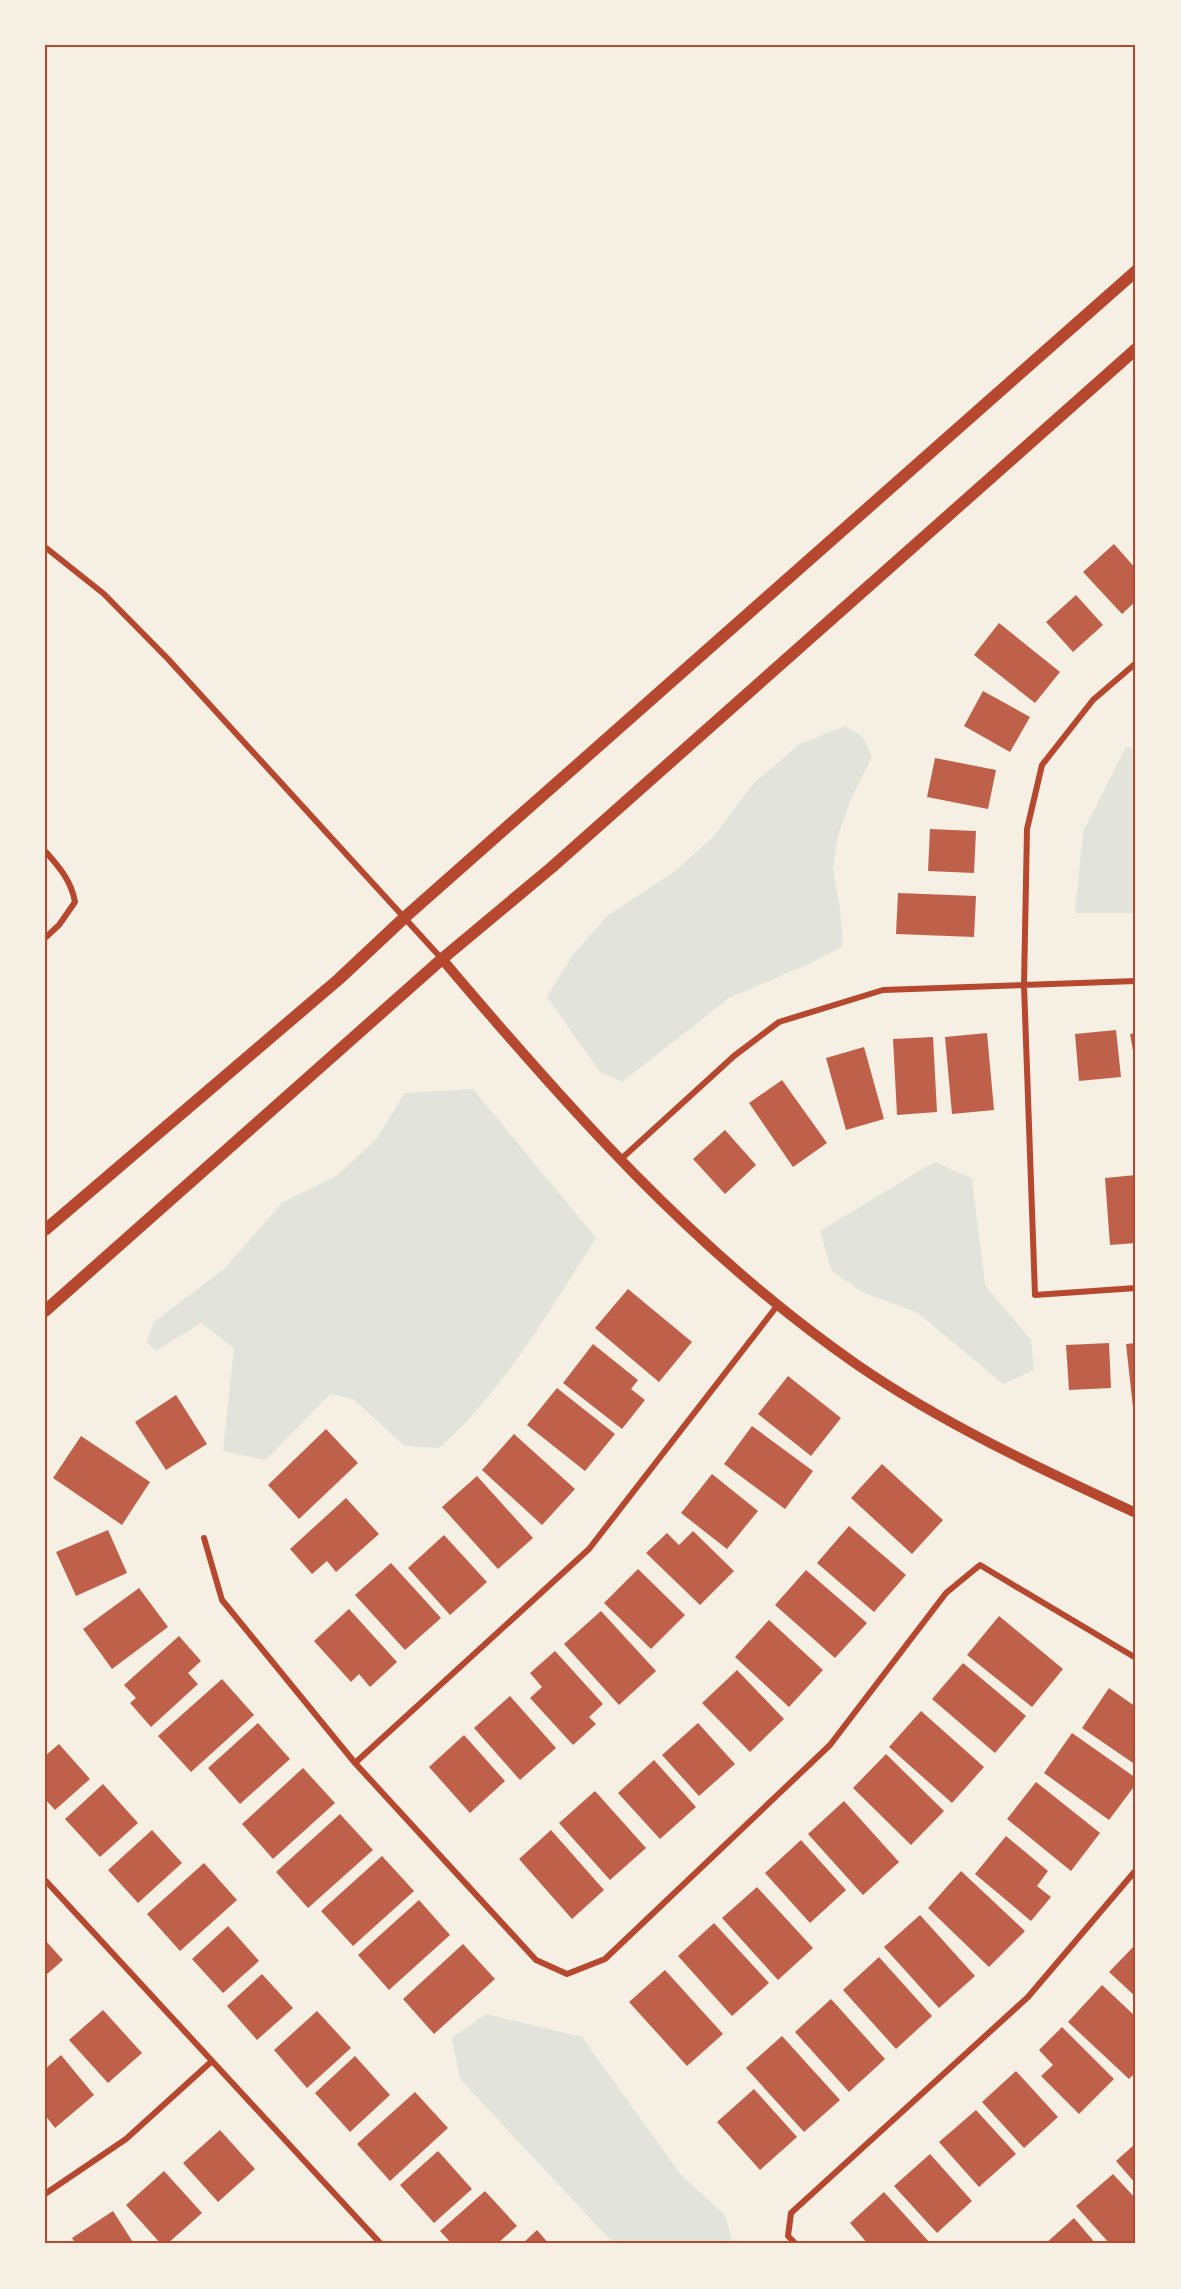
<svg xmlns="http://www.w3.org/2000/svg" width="1181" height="2289" font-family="Quicksand,sans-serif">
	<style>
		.green { fill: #e2e4dc }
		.building { fill: #bf614a }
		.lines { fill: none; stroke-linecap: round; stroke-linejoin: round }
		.minor { stroke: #b5482f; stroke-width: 6 }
		.tertiary { stroke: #b5482f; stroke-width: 10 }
		.secondary { stroke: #b5482f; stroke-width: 12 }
		.neatline { fill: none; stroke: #b5482f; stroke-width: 2 }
	</style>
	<rect width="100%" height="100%" fill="#f6efe4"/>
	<path class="green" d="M 845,726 L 862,736 L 872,757 L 851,799 L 838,835 L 833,869 L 840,908 L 843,946 L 813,962 L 729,998 L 622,1082 L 600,1072 L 547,997 L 572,956 L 607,916 L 675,871 L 713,837 L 754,783 L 800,744 Z
		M 1126,747 L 1136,748 L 1136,913 L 1075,913 L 1083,832 Z
		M 473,1089 L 596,1238 C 550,1309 503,1392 439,1448 L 405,1446 L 353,1399 L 330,1394 L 266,1460 L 223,1451 L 234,1348 L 201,1323 L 156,1351 L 146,1342 L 154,1322 L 224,1269 L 283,1202 L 338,1175 L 377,1138 L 405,1093 Z
		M 934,1162 L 972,1178 L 985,1285 L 1031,1340 L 1034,1370 L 1003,1384 L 918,1313 L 862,1292 L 832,1271 L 820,1231 Z
		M 486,2014 L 582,2037 L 681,2175 L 725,2215 L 733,2244 L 614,2244 L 460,2079 L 452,2038 Z"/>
	<path class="building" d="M 1114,544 L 1136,569 L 1136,601 L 1122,614 L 1083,572 Z
		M 1076,595 L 1103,625 L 1073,652 L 1046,622 Z
		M 999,623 L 1060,672 L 1035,703 L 974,655 Z
		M 983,691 L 1030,717 L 1010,752 L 964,726 Z
		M 935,758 L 996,770 L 988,809 L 927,797 Z
		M 930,829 L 976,831 L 974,873 L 928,871 Z
		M 898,893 L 976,896 L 974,937 L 896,934 Z
		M 1116,1030 L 1121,1077 L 1079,1081 L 1075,1034 Z
		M 987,1033 L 994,1110 L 952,1114 L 945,1037 Z
		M 1136,1033 L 1136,1062 L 1135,1062 L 1130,1034 Z
		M 933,1037 L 937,1112 L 897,1115 L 893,1039 Z
		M 864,1047 L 884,1119 L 846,1130 L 826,1058 Z
		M 782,1080 L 827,1143 L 793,1167 L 749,1103 Z
		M 725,1130 L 756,1165 L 725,1194 L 693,1159 Z
		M 1136,1175 L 1136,1243 L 1110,1245 L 1105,1178 Z
		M 628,1289 L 692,1342 L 659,1382 L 595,1328 Z
		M 1109,1343 L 1111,1388 L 1069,1390 L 1066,1345 Z
		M 1136,1343 L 1136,1417 L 1134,1417 L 1126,1344 Z
		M 593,1344 L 638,1380 L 631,1389 L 645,1400 L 622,1429 L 563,1383 Z
		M 788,1376 L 841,1418 L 811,1456 L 758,1414 Z
		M 557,1388 L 615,1434 L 585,1471 L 527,1425 Z
		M 176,1395 L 207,1444 L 166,1470 L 135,1422 Z
		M 752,1426 L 813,1471 L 785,1509 L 724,1464 Z
		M 326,1429 L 358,1463 L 299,1519 L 268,1485 Z
		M 514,1434 L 575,1489 L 542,1525 L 482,1470 Z
		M 81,1436 L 150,1482 L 122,1525 L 53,1478 Z
		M 882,1464 L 943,1520 L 912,1554 L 851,1498 Z
		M 712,1474 L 758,1511 L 727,1549 L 681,1513 Z
		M 477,1476 L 533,1538 L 498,1569 L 442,1507 Z
		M 346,1498 L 379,1534 L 336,1572 L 327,1561 L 312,1574 L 290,1549 Z
		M 849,1526 L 906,1575 L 874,1612 L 817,1563 Z
		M 108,1530 L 127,1573 L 76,1596 L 56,1552 Z
		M 693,1531 L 734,1571 L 700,1605 L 646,1553 L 667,1533 L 679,1545 Z
		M 444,1535 L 487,1582 L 450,1615 L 408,1568 Z
		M 391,1563 L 441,1618 L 405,1650 L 355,1595 Z
		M 638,1569 L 685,1615 L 651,1649 L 604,1603 Z
		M 806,1570 L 867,1623 L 835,1658 L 775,1605 Z
		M 139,1588 L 168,1627 L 112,1669 L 83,1629 Z
		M 349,1609 L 397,1662 L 370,1687 L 359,1674 L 351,1682 L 314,1641 Z
		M 601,1611 L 656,1671 L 619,1705 L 564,1644 Z
		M 999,1616 L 1063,1669 L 1032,1707 L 967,1655 Z
		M 769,1620 L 823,1670 L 789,1707 L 735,1657 Z
		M 179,1636 L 201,1661 L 188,1673 L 198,1684 L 151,1727 L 130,1703 L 136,1698 L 124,1685 Z
		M 555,1651 L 603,1704 L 589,1717 L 596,1724 L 573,1745 L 530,1698 L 542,1687 L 530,1673 Z
		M 963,1663 L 1026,1716 L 995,1753 L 932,1699 Z
		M 737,1670 L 784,1719 L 750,1752 L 702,1703 Z
		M 222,1679 L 254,1715 L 191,1772 L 158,1736 Z
		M 1109,1688 L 1136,1707 L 1136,1765 L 1082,1728 Z
		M 510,1696 L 556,1748 L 520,1780 L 474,1728 Z
		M 921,1711 L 984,1767 L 952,1803 L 889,1747 Z
		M 258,1723 L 290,1759 L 240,1804 L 208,1768 Z
		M 698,1723 L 735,1764 L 699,1796 L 662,1755 Z
		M 1072,1733 L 1136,1778 L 1136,1784 L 1109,1820 L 1044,1773 Z
		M 464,1735 L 505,1781 L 470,1813 L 429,1767 Z
		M 59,1744 L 90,1779 L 55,1810 L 45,1799 L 45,1756 Z
		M 886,1754 L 944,1811 L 911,1845 L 853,1788 Z
		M 654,1760 L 696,1807 L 660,1839 L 618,1793 Z
		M 303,1768 L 335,1803 L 273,1859 L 242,1824 Z
		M 1036,1782 L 1100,1833 L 1071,1871 L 1007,1819 Z
		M 103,1784 L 138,1823 L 100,1857 L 65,1819 Z
		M 595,1791 L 646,1848 L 610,1880 L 559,1823 Z
		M 844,1801 L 899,1862 L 863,1895 L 808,1834 Z
		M 340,1814 L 373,1850 L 308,1908 L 276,1872 Z
		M 152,1830 L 182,1863 L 138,1903 L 108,1870 Z
		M 551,1830 L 604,1890 L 572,1919 L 519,1859 Z
		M 1006,1836 L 1048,1871 L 1037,1886 L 1051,1897 L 1031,1921 L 975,1874 Z
		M 801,1840 L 846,1890 L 810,1923 L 765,1873 Z
		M 382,1856 L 414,1891 L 353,1946 L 321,1911 Z
		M 204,1863 L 237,1900 L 180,1951 L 147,1914 Z
		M 961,1871 L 1025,1931 L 989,1967 L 928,1908 Z
		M 757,1887 L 813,1948 L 778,1980 L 722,1918 Z
		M 419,1900 L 450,1935 L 389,1990 L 358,1955 Z
		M 920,1915 L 975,1976 L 939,2008 L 884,1947 Z
		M 714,1923 L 769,1983 L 732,2016 L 678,1956 Z
		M 228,1926 L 259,1961 L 223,1993 L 192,1959 Z
		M 45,1940 L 63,1960 L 45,1976 Z
		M 463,1944 L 495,1979 L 434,2034 L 403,1999 Z
		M 1136,1944 L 1136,1997 L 1109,1972 Z
		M 879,1957 L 932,2016 L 896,2049 L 843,1990 Z
		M 665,1970 L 723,2034 L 687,2066 L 629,2002 Z
		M 262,1974 L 293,2008 L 257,2040 L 227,2006 Z
		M 1102,1985 L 1136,2017 L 1136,2072 L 1129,2079 L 1068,2022 Z
		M 831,1999 L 885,2059 L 849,2092 L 795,2032 Z
		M 103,2010 L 142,2053 L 108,2083 L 69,2040 Z
		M 317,2011 L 351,2048 L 307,2088 L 274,2050 Z
		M 1062,2027 L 1114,2079 L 1079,2114 L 1041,2076 L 1053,2065 L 1039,2050 Z
		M 782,2036 L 840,2100 L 804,2132 L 746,2068 Z
		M 61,2055 L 94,2095 L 55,2128 L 45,2115 L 45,2069 Z
		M 355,2056 L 390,2095 L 350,2132 L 315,2093 Z
		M 1016,2071 L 1058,2117 L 1024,2148 L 982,2102 Z
		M 754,2089 L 797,2137 L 760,2170 L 717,2122 Z
		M 415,2092 L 448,2128 L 390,2181 L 357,2144 Z
		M 976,2110 L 1016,2154 L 979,2187 L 939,2142 Z
		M 220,2130 L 255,2169 L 218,2202 L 183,2163 Z
		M 1136,2143 L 1136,2184 L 1116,2161 Z
		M 438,2151 L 472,2189 L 434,2223 L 400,2185 Z
		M 930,2154 L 972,2201 L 937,2233 L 894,2186 Z
		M 164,2171 L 202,2213 L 167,2244 L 161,2244 L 126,2205 Z
		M 1113,2174 L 1136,2199 L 1136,2240 L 1131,2244 L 1110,2244 L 1076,2206 Z
		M 485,2191 L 517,2226 L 497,2244 L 452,2244 L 440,2231 Z
		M 884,2192 L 931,2244 L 868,2244 L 850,2223 Z
		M 113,2211 L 134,2244 L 76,2244 L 72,2238 Z
		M 1074,2218 L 1096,2244 L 1045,2244 Z
		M 537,2230 L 549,2244 L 522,2244 Z"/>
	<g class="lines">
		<path class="minor" d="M 45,547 L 104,594 L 168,659 L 442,959
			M 1136,663 L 1093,700 L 1042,765 L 1027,829 L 1024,985 L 1035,1295 L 1136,1288
			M 45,851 C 59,867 71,880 75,902 L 59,925 L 45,938
			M 620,1160 L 734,1056 L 779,1022 L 883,990 L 1136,981
			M 204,1538 L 222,1600 L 355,1763 L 536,1960 L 567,1974 L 605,1959 L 830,1745 L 946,1593 L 980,1565 L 1136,1658
			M 355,1763 L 589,1549 L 777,1306
			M 45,1880 L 381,2244
			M 45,2194 L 126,2139 L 212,2061
			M 796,2244 L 788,2236 L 791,2213 L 1028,1997 L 1136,1870"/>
		<path class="tertiary" d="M 442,959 C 567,1107 696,1253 856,1364 C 943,1424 1041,1469 1136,1513"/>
		<path class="secondary" d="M 45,1230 L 339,979 L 404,918 L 1136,271
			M 45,1311 L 442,959 L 551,868 L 1136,349"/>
	</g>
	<rect width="1181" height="2289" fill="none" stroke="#f6efe4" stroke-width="93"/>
	<rect x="46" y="46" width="1088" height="2196" class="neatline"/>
</svg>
